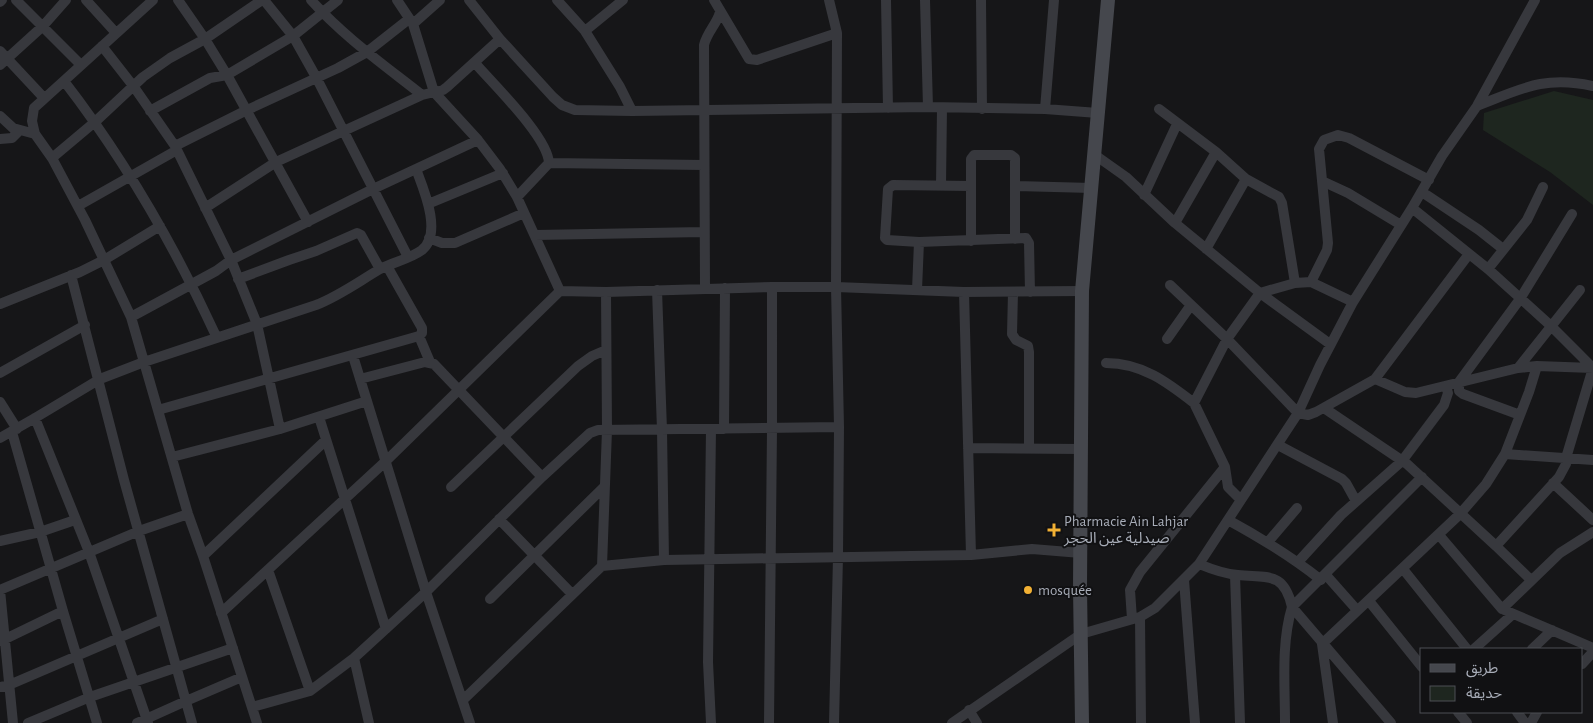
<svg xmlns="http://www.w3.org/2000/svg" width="1593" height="723" font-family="'Alegreya Sans','Noto Sans Arabic',sans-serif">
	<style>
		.green { fill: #1e261f }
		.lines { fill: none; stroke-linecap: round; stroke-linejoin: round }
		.street { stroke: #37383d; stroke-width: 10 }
		.secondary { stroke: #45474d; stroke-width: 14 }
		.poi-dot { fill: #f2b134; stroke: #111113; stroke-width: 2 }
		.labels { text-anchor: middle; stroke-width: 4; stroke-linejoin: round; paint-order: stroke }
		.poi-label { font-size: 15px; fill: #a8adb8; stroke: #111113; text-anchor: start }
	</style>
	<rect width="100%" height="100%" fill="#161618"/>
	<path class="green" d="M 1554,91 L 1593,100 L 1593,205 L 1550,172 L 1483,130 L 1484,113 Z"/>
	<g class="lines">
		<path class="street" d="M 16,0 L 81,65
			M 86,0 L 116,33
			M 153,0 L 34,108 L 32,121 L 35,134 L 52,158 L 85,220 L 131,317 L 188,514 L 203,556 L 257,723
			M 178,0 L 205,39 L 227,75 L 308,222
			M 264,0 L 293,36 L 316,77 L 408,257
			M 311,0 C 343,36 384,65 422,95
			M 397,0 L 413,24 L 434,92 L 478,140 L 500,169 L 517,197 L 560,291
			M 469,0 L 500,39 L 553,97 L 562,105 L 575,110 L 632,111 L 928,107 L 1045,109 L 1098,113
			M 557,0 L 585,31 L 620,87 L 632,111
			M 714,0 L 749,59 L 757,60 L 837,33
			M 829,0 L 837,33 L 836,287 L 839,427 L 838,557 L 834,723
			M 886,0 L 888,108
			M 925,0 L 928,107
			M 981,0 L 982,109
			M 0,2 L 2,0
			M 413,24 L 440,0
			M 585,31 L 623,0
			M 102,46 L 134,87 L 175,146 L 231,260 L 257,324 L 280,429
			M 0,51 L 44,98
			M 475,63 C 493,84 548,137 549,163
			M 0,65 L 43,26 L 66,0
			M 64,81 C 125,160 175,247 217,338
			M 1477,106 C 1521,89 1544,75 1593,86
			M 1045,109 L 1054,0
			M 1159,109 L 1216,152 L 1246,179 L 1279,197 L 1282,203 L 1295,283
			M 150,111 L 210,78 L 227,75 L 293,36 L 338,0
			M 0,116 L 13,128 L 35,134
			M 0,139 L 12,138 L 20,130
			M 175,146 L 245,111 L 338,68 L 367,52 L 409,19
			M 1095,155 L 1126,177 L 1175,223 L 1260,293 L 1330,344
			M 52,158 L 96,121 L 143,77 L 170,58 L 205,39 L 262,0
			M 1322,181 L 1348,193 L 1401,225
			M 941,185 L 942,108
			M 971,186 L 971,159 L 974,155 L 1011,155 L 1015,158 L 1015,239
			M 1016,186 L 1092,188
			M 1422,192 L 1479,230 L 1503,249
			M 1144,195 L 1177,124
			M 517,197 L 549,163 L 704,165
			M 428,204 L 503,173
			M 78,206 L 177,150
			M 205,208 L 276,162 L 422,95 L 443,90 L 447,87 L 500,39
			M 1412,208 L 1488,269 L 1551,326 L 1593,368 L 1566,458 L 1566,464 L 1559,477 L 1496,546
			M 1175,223 L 1216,152
			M 535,235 L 704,232
			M 429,238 L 442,243 L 455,243 L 524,213
			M 919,242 L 887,240 L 885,238 L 888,189 L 893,185 L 971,186 L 971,241
			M 1206,249 L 1246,179
			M 1488,269 L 1527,220 L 1543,187
			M 71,275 L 124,480 L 192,723
			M 238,279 L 289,260 L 316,251 L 357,233 L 361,235 L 380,269
			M 1311,282 L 1327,250 L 1328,243 L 1319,149 L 1324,140 L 1338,135 L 1349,138 L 1429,180
			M 1170,285 L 1227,339 L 1298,413 L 1308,415 L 1316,412 L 1375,379 L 1469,254
			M 705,289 L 704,45 C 707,32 717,24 720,12
			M 657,290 L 662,430 L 664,560
			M 917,290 L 919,242 L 1026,238 L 1029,243 L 1030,292
			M 964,292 L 971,555
			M 1013,292 L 1012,334 L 1016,340 L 1028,346 L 1029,352 L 1029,448
			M 0,304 L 80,272 L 104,260 L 160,226
			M 131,317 L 216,271 L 231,260 L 373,189 L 478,140
			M 419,336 L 430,362
			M 1167,339 L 1191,305
			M 353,356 L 426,592 L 470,723
			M 1106,363 C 1142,363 1167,382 1194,403
			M 1518,368 L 1580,290
			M 0,373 L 85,325
			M 360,379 L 425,362 L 434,364 L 542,477
			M 1375,379 L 1405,392 L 1416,393 L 1518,368 L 1537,366 L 1593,368
			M 0,402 L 17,429
			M 1324,408 L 1407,464 L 1496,546 L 1531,580
			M 158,410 L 419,336 L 422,333 L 422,328 L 387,266
			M 1520,415 L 1463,394 L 1459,391 L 1459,382 L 1520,299 L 1572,214
			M 319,417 L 386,629
			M 35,418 L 89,552 L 148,723
			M 724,429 L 725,288
			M 12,432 L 63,611 L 97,723
			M 0,438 L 35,418 L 100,379 L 144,362 L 316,305 C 339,296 358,282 380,269 C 393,262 410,259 422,250 C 443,233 423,188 416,169
			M 1278,445 L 1342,479 L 1346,483 L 1356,501
			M 968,448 L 1081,449
			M 1505,454 L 1593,460
			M 172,457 L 280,429 L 367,401
			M 1553,483 L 1593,520
			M 451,487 L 578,366 L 592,356 L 606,350
			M 1241,500 L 1228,487 L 1225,467 L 1194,403 L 1227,339 L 1260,293 L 1295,283 L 1311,282 L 1353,302
			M 499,519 L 572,594
			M 1228,520 C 1261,538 1292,557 1321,580
			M 1439,535 L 1502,609 L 1593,648
			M 0,541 L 40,532 L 75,520
			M 1268,542 L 1297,508
			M 203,556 L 326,440
			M 1298,562 L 1341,515 L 1402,461 L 1444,405 L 1448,393 L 1446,386
			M 1199,564 C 1211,569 1224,574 1238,575 C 1267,578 1284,571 1292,607 L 1391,723
			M 602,566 L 607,430 L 606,292
			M 1403,569 L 1467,649
			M 268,570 L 310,691
			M 1235,575 L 1240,723
			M 1326,575 L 1357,610
			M 1184,580 L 1195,723
			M 0,590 L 139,531 L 188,514
			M 0,590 L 13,723
			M 490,599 L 605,486
			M 1369,601 L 1422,667
			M 1502,609 L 1560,553 L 1593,532
			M 221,613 L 386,461 L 560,291 L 606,292 L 772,287 L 836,287 L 964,292 L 1082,291
			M 1140,617 L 1141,723
			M 1132,619 L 1130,590 L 1140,572 L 1225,467
			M 1,641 L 63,611
			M 1474,649 L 1513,614
			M 1532,649 L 1552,630
			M 354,658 L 369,723
			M 1582,664 L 1593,652
			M 0,687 L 9,685 L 163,619
			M 463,700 L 602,566 L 664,560 L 971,555 L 1032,549 L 1081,553
			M 252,707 L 310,691 L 354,658 L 426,592 L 542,477 L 590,433 L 598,430 L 839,427
			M 969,710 L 977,723
			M 1458,712 L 1467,723
			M 1517,712 L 1525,723
			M 28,723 L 90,697 L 233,648
			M 137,723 L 186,701 L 242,677
			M 711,723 L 708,662 L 711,429
			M 769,723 L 772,429 L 772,287
			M 952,723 L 1081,634 L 1140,617 L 1155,608 L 1199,564 L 1298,413 L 1320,365 L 1353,302 L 1412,208 L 1442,156 L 1477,106 L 1535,0
			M 1285,723 C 1285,684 1281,644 1292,607 L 1422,477
			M 1333,723 L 1322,644 L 1460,514 L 1486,484 L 1505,454 L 1529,392 L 1537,366
			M 1531,723 L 1537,712"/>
		<path class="secondary" d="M 1082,723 L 1080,588 L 1082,291 L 1108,0"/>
	</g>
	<g class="poi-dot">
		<path d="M1051.5 522.5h5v5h5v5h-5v5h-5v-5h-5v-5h5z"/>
		<circle cx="1028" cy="590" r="5"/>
	</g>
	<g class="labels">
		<g class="poi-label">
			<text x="1064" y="526">Pharmacie Ain Lahjar<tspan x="1064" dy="17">صيدلية عين الحجر</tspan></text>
			<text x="1038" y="595">mosquée</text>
		</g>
	</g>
	<rect x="1420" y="648" width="162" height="65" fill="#111113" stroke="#4d4f55"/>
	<rect x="1430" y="664" width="25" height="8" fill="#45474d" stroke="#4d4f55"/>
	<text x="1466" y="673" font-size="15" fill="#a8adb8">طريق</text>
	<rect x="1430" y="686" width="25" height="15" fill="#1e261f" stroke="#4d4f55"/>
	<text x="1466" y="698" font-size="15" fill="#a8adb8">حديقة</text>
</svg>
